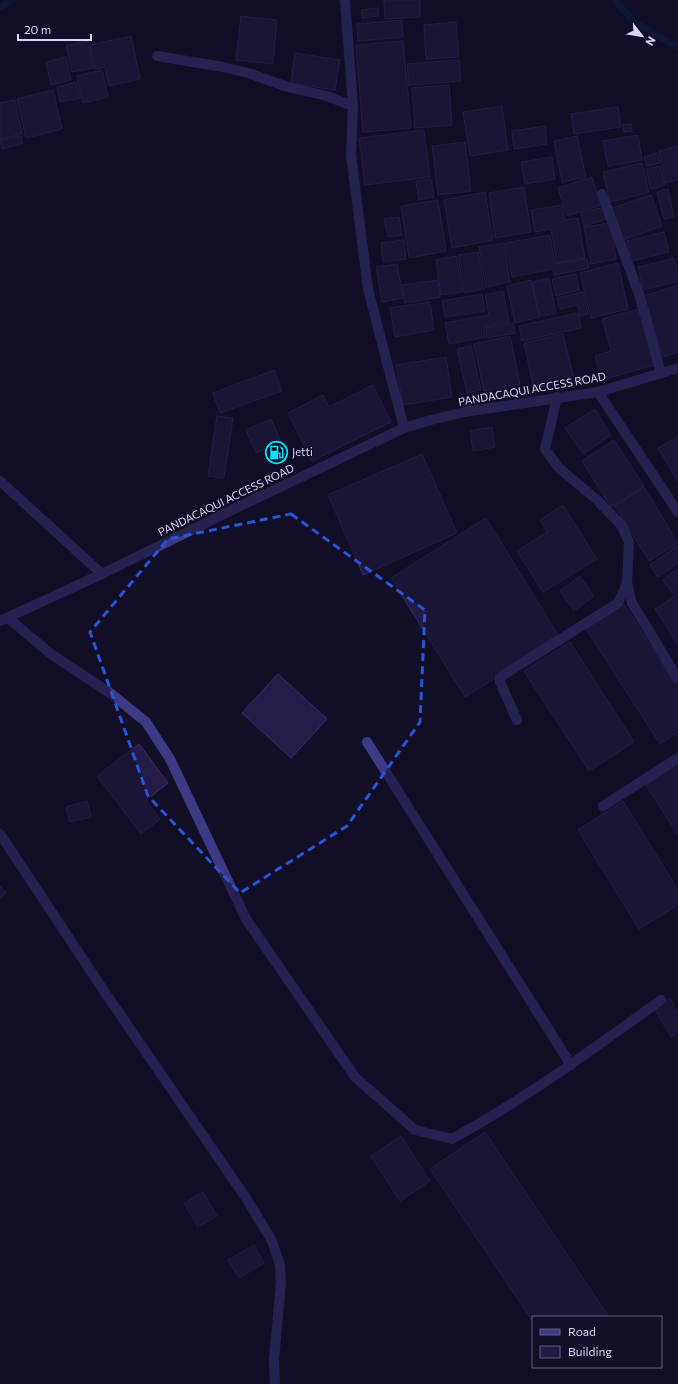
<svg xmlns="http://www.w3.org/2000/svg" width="678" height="1384" font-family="Commissioner,sans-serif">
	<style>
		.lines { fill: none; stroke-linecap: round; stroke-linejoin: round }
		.stream { stroke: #0c2248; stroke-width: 7 }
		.building { fill: #241b47; stroke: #3b2d73 }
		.service { stroke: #3d3a85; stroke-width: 10 }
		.minor { stroke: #3d3a85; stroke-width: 10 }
		.tertiary { stroke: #3d3a85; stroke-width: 10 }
		.marked { fill: none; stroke: #2655da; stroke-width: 3; stroke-dasharray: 8 5; stroke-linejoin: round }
		.labels { text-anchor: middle; stroke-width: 3; stroke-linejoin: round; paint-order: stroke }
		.street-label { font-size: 11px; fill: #d9d4ff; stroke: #130f26 }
		.poi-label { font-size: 11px; fill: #d9d4ff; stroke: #130f26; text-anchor: start }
	</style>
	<rect width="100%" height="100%" fill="#130f26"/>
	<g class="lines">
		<path class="stream" d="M 615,0 L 634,22 L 678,47
			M 0,7 L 12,0"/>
	</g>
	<path class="building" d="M 384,0 L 420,0 L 420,17 L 385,19 Z
		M 378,8 L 378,16 L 362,18 L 361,10 Z
		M 241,16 L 277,20 L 273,64 L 236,60 Z
		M 402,20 L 403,37 L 358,41 L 357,24 Z
		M 456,22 L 459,57 L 426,59 L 424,25 Z
		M 131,36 L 140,79 L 109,86 L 105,67 L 95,69 L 90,45 Z
		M 88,41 L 93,68 L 72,72 L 66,46 Z
		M 403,41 L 411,128 L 363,132 L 356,45 Z
		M 295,53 L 340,60 L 335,90 L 291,83 Z
		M 66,57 L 71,80 L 51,85 L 46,62 Z
		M 459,60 L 461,81 L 409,85 L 407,64 Z
		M 102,70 L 108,97 L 83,103 L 77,76 Z
		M 76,82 L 80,98 L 60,102 L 57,87 Z
		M 449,85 L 452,125 L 415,128 L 412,88 Z
		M 53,90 L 62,129 L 26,138 L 17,99 Z
		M 15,100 L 22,134 L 0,139 L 0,103 Z
		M 502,106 L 508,150 L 470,156 L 463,112 Z
		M 618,107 L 621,127 L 574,134 L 571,114 Z
		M 631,124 L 632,131 L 624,132 L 623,125 Z
		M 545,126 L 547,144 L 514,149 L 512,131 Z
		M 424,130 L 430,177 L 365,185 L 359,138 Z
		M 638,135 L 642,160 L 608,166 L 603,141 Z
		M 21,136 L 22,144 L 2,149 L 0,140 Z
		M 577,136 L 586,177 L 562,182 L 554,141 Z
		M 465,142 L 471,191 L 438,195 L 432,146 Z
		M 678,146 L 678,180 L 666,183 L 659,151 Z
		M 657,153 L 660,163 L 647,166 L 644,157 Z
		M 552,157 L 555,179 L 525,184 L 521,162 Z
		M 642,163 L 649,192 L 610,202 L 603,172 Z
		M 660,166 L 665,185 L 651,189 L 646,169 Z
		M 592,177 L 601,205 L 567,216 L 558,188 Z
		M 431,179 L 434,197 L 419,200 L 416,181 Z
		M 524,187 L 531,232 L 495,238 L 489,193 Z
		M 668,189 L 674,217 L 664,219 L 657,192 Z
		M 485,192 L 493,240 L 452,248 L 444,200 Z
		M 651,195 L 662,226 L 623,240 L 612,208 Z
		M 438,200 L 446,251 L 409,258 L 401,206 Z
		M 562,205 L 565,220 L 578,218 L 585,258 L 557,263 L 551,229 L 535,232 L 531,210 Z
		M 604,207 L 607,219 L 584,226 L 581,213 Z
		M 399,217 L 402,235 L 388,237 L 384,219 Z
		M 610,223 L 616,259 L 591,264 L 584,227 Z
		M 664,232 L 669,252 L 632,261 L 627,241 Z
		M 550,235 L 555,264 L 587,259 L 589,268 L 554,275 L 553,269 L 512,277 L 506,243 Z
		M 404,240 L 406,259 L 383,262 L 381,243 Z
		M 504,243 L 510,282 L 486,287 L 479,247 Z
		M 478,252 L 484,289 L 464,293 L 458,255 Z
		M 456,256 L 462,292 L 441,295 L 436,260 Z
		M 674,258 L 678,274 L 678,281 L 643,290 L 638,267 Z
		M 618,263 L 628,309 L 591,318 L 580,273 Z
		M 397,264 L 403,298 L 382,302 L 376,267 Z
		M 576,274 L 579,290 L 556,296 L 552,279 Z
		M 549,278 L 556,313 L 540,316 L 532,282 Z
		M 438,280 L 440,297 L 405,303 L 402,285 Z
		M 531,280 L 539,317 L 515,323 L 507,286 Z
		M 678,285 L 678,352 L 663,357 L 644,296 Z
		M 503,291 L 509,322 L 484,327 L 485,337 L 449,344 L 445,323 L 489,315 L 485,295 Z
		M 583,292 L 588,314 L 580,316 L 578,305 L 560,309 L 557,298 Z
		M 482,294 L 485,311 L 445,317 L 442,301 Z
		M 430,302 L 434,330 L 395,337 L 390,308 Z
		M 639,309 L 654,365 L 602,380 L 595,356 L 611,351 L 602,319 Z
		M 578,313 L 581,328 L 522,341 L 519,326 Z
		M 513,323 L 515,333 L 487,338 L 486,328 Z
		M 563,334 L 574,379 L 534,389 L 524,343 Z
		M 510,336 L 520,384 L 484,391 L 474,344 Z
		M 471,346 L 481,390 L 467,393 L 457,349 Z
		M 446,357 L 452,397 L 403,405 L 396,365 Z
		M 274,370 L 282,391 L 220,413 L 213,393 Z
		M 373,385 L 391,422 L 312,461 L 288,413 L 323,395 L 329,407 Z
		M 595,409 L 611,435 L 583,454 L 565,428 Z
		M 217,416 L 233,418 L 224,478 L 208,476 Z
		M 271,419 L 281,442 L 256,453 L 246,430 Z
		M 492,427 L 495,447 L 473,451 L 470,431 Z
		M 678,436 L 678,482 L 658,448 Z
		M 614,440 L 644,486 L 611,507 L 582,461 Z
		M 422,454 L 457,533 L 363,575 L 328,495 Z
		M 644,487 L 678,543 L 649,561 L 615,506 Z
		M 563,505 L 597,559 L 543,592 L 517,551 L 547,532 L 540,520 Z
		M 486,518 L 560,638 L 465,697 L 391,578 Z
		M 678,545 L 678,563 L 658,577 L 650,565 Z
		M 678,569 L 678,590 L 673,594 L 663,580 Z
		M 580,576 L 594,596 L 574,611 L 560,591 Z
		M 678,594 L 678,645 L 655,609 Z
		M 624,604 L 678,688 L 678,732 L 660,744 L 586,629 Z
		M 570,642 L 634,742 L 589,771 L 524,671 Z
		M 278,674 L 327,719 L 291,758 L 242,713 Z
		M 139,744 L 168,783 L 146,800 L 160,819 L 141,834 L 97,776 Z
		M 678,764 L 678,835 L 646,785 Z
		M 87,801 L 91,817 L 70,822 L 66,807 Z
		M 623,801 L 678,890 L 678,905 L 639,929 L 578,830 Z
		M 0,886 L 6,893 L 0,898 Z
		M 670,998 L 678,1013 L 678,1033 L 671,1037 L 654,1008 Z
		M 485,1132 L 609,1317 L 533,1317 L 533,1322 L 430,1169 Z
		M 401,1136 L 430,1181 L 400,1201 L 371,1156 Z
		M 203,1192 L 217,1216 L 198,1227 L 184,1203 Z
		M 254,1245 L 264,1263 L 239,1278 L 228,1260 Z"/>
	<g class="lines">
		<path class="service" d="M 598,392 L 678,512
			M 627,583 L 632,603 L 678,679
			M 8,618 L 51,654 L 110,693 L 146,722 L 170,759 L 246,919 L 355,1077 L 415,1130 L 452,1139 C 525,1099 593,1049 661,1000
			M 517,720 L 500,682 L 500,677 L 618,603 L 627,583 L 629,542 L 622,526 L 597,500 L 559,468 L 545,449 L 557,397
			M 367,742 L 571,1065
			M 603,806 L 678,758"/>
		<path class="minor" d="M 345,0 L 353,106 L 351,155 L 368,289 L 404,428
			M 157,56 L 223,67 L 248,73 L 288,87 L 327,96 L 353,106
			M 602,194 L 639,294 L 661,373
			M 0,481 L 102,574
			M 0,834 L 106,994 L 246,1198 L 272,1241 L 280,1265 L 281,1282 L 274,1360 L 275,1384"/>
		<path class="tertiary" d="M 0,621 L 102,574 L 236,508 L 404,428 L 427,421 L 464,412 L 598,392 L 678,368"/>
	</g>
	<path d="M0 0H678V1384H0ZM 291,514 L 425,610 L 420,722 L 347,826 L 240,893 L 148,796 L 90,632 L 168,539 Z" fill="#130f26" fill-opacity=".55" fill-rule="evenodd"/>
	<path class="marked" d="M 291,514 L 425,610 L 420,722 L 347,826 L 240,893 L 148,796 L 90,632 L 168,539 Z"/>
	<defs>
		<symbol id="fuel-ring" viewBox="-11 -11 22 22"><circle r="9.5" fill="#130f26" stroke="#00e5ff" stroke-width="1.5"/><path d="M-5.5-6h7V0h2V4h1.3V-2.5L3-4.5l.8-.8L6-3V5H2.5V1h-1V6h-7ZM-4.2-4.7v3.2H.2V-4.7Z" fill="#00e5ff"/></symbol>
	</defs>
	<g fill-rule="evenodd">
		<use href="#fuel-ring" x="264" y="440" width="25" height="25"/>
	</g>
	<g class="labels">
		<g class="street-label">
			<text transform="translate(532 389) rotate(-10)" y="4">PANDACAQUI ACCESS ROAD</text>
			<text transform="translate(226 500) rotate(-26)" y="4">PANDACAQUI ACCESS ROAD</text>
		</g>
		<g class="poi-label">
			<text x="292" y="456">Jetti</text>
		</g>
	</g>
	<rect x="532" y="1316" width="130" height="52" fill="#130f26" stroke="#625e7d"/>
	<rect x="540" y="1329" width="20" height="6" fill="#3d3a85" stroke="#625e7d"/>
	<text x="568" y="1336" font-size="12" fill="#d9d4ff">Road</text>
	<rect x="540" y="1346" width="20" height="12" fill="#241b47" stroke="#625e7d"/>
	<text x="568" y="1356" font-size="12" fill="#d9d4ff">Building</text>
	<g transform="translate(642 36) rotate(121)" stroke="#130f26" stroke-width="3" paint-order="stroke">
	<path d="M0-3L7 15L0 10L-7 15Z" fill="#d9d4ff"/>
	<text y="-6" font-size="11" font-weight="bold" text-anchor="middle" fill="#d9d4ff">N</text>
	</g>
	<path d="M18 34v6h73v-6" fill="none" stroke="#d9d4ff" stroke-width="2"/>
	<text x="24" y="34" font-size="12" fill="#d9d4ff" stroke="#130f26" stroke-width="3" paint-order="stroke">20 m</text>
</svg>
